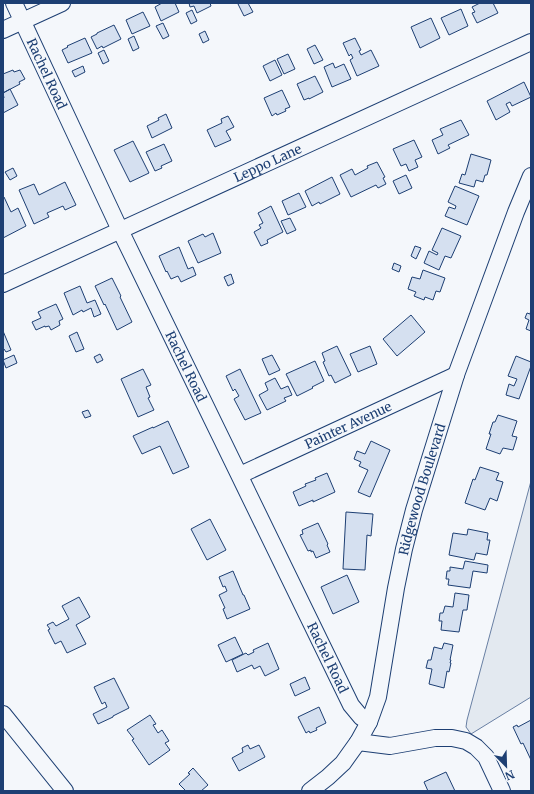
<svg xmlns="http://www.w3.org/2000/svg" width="534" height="794" font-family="Merriweather,serif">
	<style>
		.green { fill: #e3e9f0; stroke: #687fa3 }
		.building { fill: #d5e0f0; stroke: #1d3f73 }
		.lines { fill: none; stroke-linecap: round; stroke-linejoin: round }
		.minor-casing { stroke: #1d3f73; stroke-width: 18 }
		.minor { stroke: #f4f7fb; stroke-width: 16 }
		.labels { text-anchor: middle; stroke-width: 3; stroke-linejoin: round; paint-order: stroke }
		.street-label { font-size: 13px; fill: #1d3f73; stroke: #f4f7fb }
	</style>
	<rect width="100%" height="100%" fill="#f4f7fb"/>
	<path class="green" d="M 531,481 L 531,697 L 471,734 L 466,727 L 467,720 Z"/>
	<path class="building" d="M 162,3 L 175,3 L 179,12 L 161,21 L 155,7 Z
		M 189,3 L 210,3 L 211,6 L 197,13 L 194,6 L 190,7 Z
		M 240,3 L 248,3 L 253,12 L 244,16 L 238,4 Z
		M 480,3 L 493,3 L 498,13 L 477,23 L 472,13 L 475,12 L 472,7 Z
		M 461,9 L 468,26 L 449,35 L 441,18 Z
		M 192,10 L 197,21 L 191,24 L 186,13 Z
		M 143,12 L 150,26 L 132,34 L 126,20 Z
		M 431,18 L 440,38 L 420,48 L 411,27 Z
		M 163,23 L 169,36 L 163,39 L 156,26 Z
		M 114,25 L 121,39 L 103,48 L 102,46 L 97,49 L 91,37 L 97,34 L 97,33 Z
		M 205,31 L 209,40 L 203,43 L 199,34 Z
		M 134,36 L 139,48 L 133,51 L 128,39 Z
		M 85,38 L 92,53 L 68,63 L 62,50 L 68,47 L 67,46 Z
		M 355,38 L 361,50 L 359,51 L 361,55 L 371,50 L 379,66 L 357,76 L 350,60 L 353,58 L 351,54 L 349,56 L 343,43 Z
		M 315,45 L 323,60 L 314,64 L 307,49 Z
		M 104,50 L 109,61 L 103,64 L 98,53 Z
		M 288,54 L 295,69 L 284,74 L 277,59 Z
		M 275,60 L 282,75 L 270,81 L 263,66 Z
		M 333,63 L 335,68 L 344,64 L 351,79 L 332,87 L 324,67 Z
		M 83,66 L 85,72 L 75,77 L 72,71 Z
		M 13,70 L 14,72 L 20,70 L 25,79 L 19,82 L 20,84 L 3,93 L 3,74 Z
		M 315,76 L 323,92 L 309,99 L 309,98 L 304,100 L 297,84 Z
		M 524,82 L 531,97 L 512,106 L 510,102 L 506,104 L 510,112 L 496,120 L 487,101 Z
		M 10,89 L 18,105 L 3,113 L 3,98 L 4,98 L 3,93 Z
		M 282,90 L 290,107 L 285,109 L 286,111 L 277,115 L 276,113 L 272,116 L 264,98 Z
		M 166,114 L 172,128 L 152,138 L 147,126 L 159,120 L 158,118 Z
		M 228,116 L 234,127 L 226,131 L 231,140 L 215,147 L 207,130 L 222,123 L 221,119 Z
		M 461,120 L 469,135 L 448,145 L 450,148 L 438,154 L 432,140 L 443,135 L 440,129 Z
		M 414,140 L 422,157 L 415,160 L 418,167 L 409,171 L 406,164 L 401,166 L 393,149 Z
		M 133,141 L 149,173 L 130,182 L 114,150 Z
		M 164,144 L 172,161 L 161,166 L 162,168 L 155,171 L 146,152 Z
		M 471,154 L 491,160 L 487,175 L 485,175 L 483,182 L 476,180 L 474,187 L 459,183 L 462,174 L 465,175 Z
		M 377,162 L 385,177 L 383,178 L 386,184 L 378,188 L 376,185 L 351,197 L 340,175 L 352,169 L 355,175 L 368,168 L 367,166 Z
		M 13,168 L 17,176 L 10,180 L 5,172 Z
		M 406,175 L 412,188 L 399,194 L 393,181 Z
		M 332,177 L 340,194 L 320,204 L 319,202 L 312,206 L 305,191 Z
		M 65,182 L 76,205 L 65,210 L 63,206 L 47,213 L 49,217 L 34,224 L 19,190 L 34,184 L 39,195 Z
		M 455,186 L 479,196 L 467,225 L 445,216 L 449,207 L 455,209 L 456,206 L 448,202 Z
		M 299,193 L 306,207 L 288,215 L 282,201 Z
		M 3,197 L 4,197 L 11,212 L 18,208 L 26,226 L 3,238 Z
		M 271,206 L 283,232 L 267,240 L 268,243 L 261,246 L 254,232 L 261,228 L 259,225 L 263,223 L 258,213 Z
		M 290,218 L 296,230 L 287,234 L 281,221 Z
		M 442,228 L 461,236 L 451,258 L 445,256 L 439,270 L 424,263 L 429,251 L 437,255 L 438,253 L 432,250 Z
		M 213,233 L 221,253 L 198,263 L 188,241 L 203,234 L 205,237 Z
		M 415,246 L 421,248 L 416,259 L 411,256 Z
		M 179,247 L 188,269 L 193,267 L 196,275 L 181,282 L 178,276 L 171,279 L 167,271 L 166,272 L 159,256 Z
		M 394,263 L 401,266 L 399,272 L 392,269 Z
		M 423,270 L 445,278 L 440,292 L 436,291 L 433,300 L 425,297 L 424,300 L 414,296 L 416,292 L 408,289 L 412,277 L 420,279 Z
		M 231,274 L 234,283 L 228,286 L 224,277 Z
		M 112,278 L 121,296 L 120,297 L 132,322 L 117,330 L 105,304 L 104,305 L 95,286 Z
		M 80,286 L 87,303 L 95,300 L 101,314 L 94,317 L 91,308 L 83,312 L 82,310 L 73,315 L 64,293 Z
		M 56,304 L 63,319 L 59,321 L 60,325 L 51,330 L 49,326 L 45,327 L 45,326 L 36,330 L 32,322 L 41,318 L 38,312 Z
		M 531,310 L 531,331 L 526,329 L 529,320 L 525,318 L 527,313 L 530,314 Z
		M 411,315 L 425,332 L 397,356 L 383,339 Z
		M 3,331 L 11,350 L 6,352 L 4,349 L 3,349 Z
		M 77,332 L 84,349 L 76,352 L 69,336 Z
		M 337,346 L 351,375 L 335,383 L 331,375 L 329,376 L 323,362 L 325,361 L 322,353 Z
		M 370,346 L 377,364 L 358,372 L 350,354 Z
		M 100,354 L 103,360 L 97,363 L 94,357 Z
		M 14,355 L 17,363 L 6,368 L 3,360 Z
		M 272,355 L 280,370 L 269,375 L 262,359 Z
		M 516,356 L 531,362 L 531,366 L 519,399 L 506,395 L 509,384 L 514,386 L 517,379 L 508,376 Z
		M 315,361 L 324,381 L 312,387 L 313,388 L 297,396 L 286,374 Z
		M 143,369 L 151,385 L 146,387 L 150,397 L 148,398 L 154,410 L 138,417 L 121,379 Z
		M 240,369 L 261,413 L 245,420 L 234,399 L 239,396 L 235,389 L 233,391 L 226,376 Z
		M 275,378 L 281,389 L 288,386 L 292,395 L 284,398 L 286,401 L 267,410 L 259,395 L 268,390 L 265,383 Z
		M 88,410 L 91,416 L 85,418 L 82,412 Z
		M 498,415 L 517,421 L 512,436 L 517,437 L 513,450 L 503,448 L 500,454 L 486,449 L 491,434 L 489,434 L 493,422 L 495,422 Z
		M 168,421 L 189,467 L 173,474 L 160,446 L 142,454 L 133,436 L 153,427 L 153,428 Z
		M 371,441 L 390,450 L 370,497 L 358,492 L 368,470 L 359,466 L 361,462 L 354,459 L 357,451 L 365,454 Z
		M 480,467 L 499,473 L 496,480 L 503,482 L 497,501 L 490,498 L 485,510 L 465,503 L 473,479 L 475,480 Z
		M 327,473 L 335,492 L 313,502 L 313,500 L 299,506 L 293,492 L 306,486 L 305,484 L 316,480 L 315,478 Z
		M 346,512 L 373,514 L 371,536 L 367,535 L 365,570 L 343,569 Z
		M 210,519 L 226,550 L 207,560 L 191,529 Z
		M 318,523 L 328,544 L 327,545 L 330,552 L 316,558 L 313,551 L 311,552 L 311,550 L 308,551 L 300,535 L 303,534 L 302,530 Z
		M 468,529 L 488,533 L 487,540 L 490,540 L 487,555 L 476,553 L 474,560 L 449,555 L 453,533 L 467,535 Z
		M 465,561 L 488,565 L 487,573 L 473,571 L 470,588 L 448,585 L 449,579 L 446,579 L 447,571 L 450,571 L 450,567 L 463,569 Z
		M 233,571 L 243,595 L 244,595 L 250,609 L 227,619 L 223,609 L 225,608 L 219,595 L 227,591 L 225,586 L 223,587 L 219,577 Z
		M 347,575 L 359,602 L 333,614 L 321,587 Z
		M 455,593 L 469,595 L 467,610 L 463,610 L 459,632 L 441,630 L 442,621 L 439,621 L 440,613 L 443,613 L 445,606 L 453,607 Z
		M 79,597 L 90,617 L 76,625 L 86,644 L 67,653 L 61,641 L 55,644 L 48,630 L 50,629 L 47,625 L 53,622 L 56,626 L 69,619 L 62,606 Z
		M 235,637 L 243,654 L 226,662 L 218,645 Z
		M 268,643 L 279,669 L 265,676 L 260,666 L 254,669 L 252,665 L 237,672 L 232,660 L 246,653 L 248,655 L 254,652 L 253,650 Z
		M 444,643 L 453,645 L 450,660 L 451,660 L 450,663 L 451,663 L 449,672 L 447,671 L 444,688 L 429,684 L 432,669 L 426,668 L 428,660 L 431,660 L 434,647 L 442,649 Z
		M 305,677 L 310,689 L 295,696 L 290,684 Z
		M 114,678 L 129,708 L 113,716 L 113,717 L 98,724 L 93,714 L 107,707 L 105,702 L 102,704 L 94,687 Z
		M 319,707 L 326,723 L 316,728 L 317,730 L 310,733 L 309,731 L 306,733 L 298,717 Z
		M 150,715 L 156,724 L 153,725 L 158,733 L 162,730 L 169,741 L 165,743 L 170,750 L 149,765 L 132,740 L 134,739 L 127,730 Z
		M 531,720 L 531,760 L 523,743 L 521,744 L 513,727 L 517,725 L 518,727 Z
		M 248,745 L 250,749 L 259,745 L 265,757 L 239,771 L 232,758 L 243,752 L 242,748 Z
		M 193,768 L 208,785 L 201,791 L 186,791 L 179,784 L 190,774 L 188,773 Z
		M 446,772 L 455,791 L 428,791 L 424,782 Z"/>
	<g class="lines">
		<defs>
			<g id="minor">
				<path id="s1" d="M 14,3 L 120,230 L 351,705 L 361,717 L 369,722"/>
				<path d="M 3,30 L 62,3"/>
				<path id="s2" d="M 3,284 L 531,42"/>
				<path id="s3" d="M 240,475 L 456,375"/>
				<path d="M 3,714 L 65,791"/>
				<path d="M 358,742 L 390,746 L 435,738 L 452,738 L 466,741 L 476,747 L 486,757 L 502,791"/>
				<path id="s4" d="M 310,791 L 328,777 L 343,763 L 358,742 L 369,722 L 378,697 L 396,588 L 404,549 L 414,510 L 456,375 L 516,212 L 531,176"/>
			</g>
		</defs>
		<use href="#minor" class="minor-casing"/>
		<use href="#minor" class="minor"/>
	</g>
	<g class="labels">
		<g class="street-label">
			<text dy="5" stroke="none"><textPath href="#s1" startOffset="78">Rachel Road</textPath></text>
			<text dy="5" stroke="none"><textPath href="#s2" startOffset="291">Leppo Lane</textPath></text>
			<text dy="5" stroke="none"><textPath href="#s1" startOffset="402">Rachel Road</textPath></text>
			<text dy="5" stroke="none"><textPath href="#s3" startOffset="119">Painter Avenue</textPath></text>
			<text dy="5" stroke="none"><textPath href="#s4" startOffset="331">Ridgewood Boulevard</textPath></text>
			<text dy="5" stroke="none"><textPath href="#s1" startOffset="726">Rachel Road</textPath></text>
		</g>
	</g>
	<rect width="534" height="794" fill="none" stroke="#1d3f73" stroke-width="8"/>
	<g transform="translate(506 766) rotate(157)" stroke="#f4f7fb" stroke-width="3" paint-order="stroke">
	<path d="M0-3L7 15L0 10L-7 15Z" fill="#1d3f73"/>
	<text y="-6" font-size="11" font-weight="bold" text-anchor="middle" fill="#1d3f73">N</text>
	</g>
</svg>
